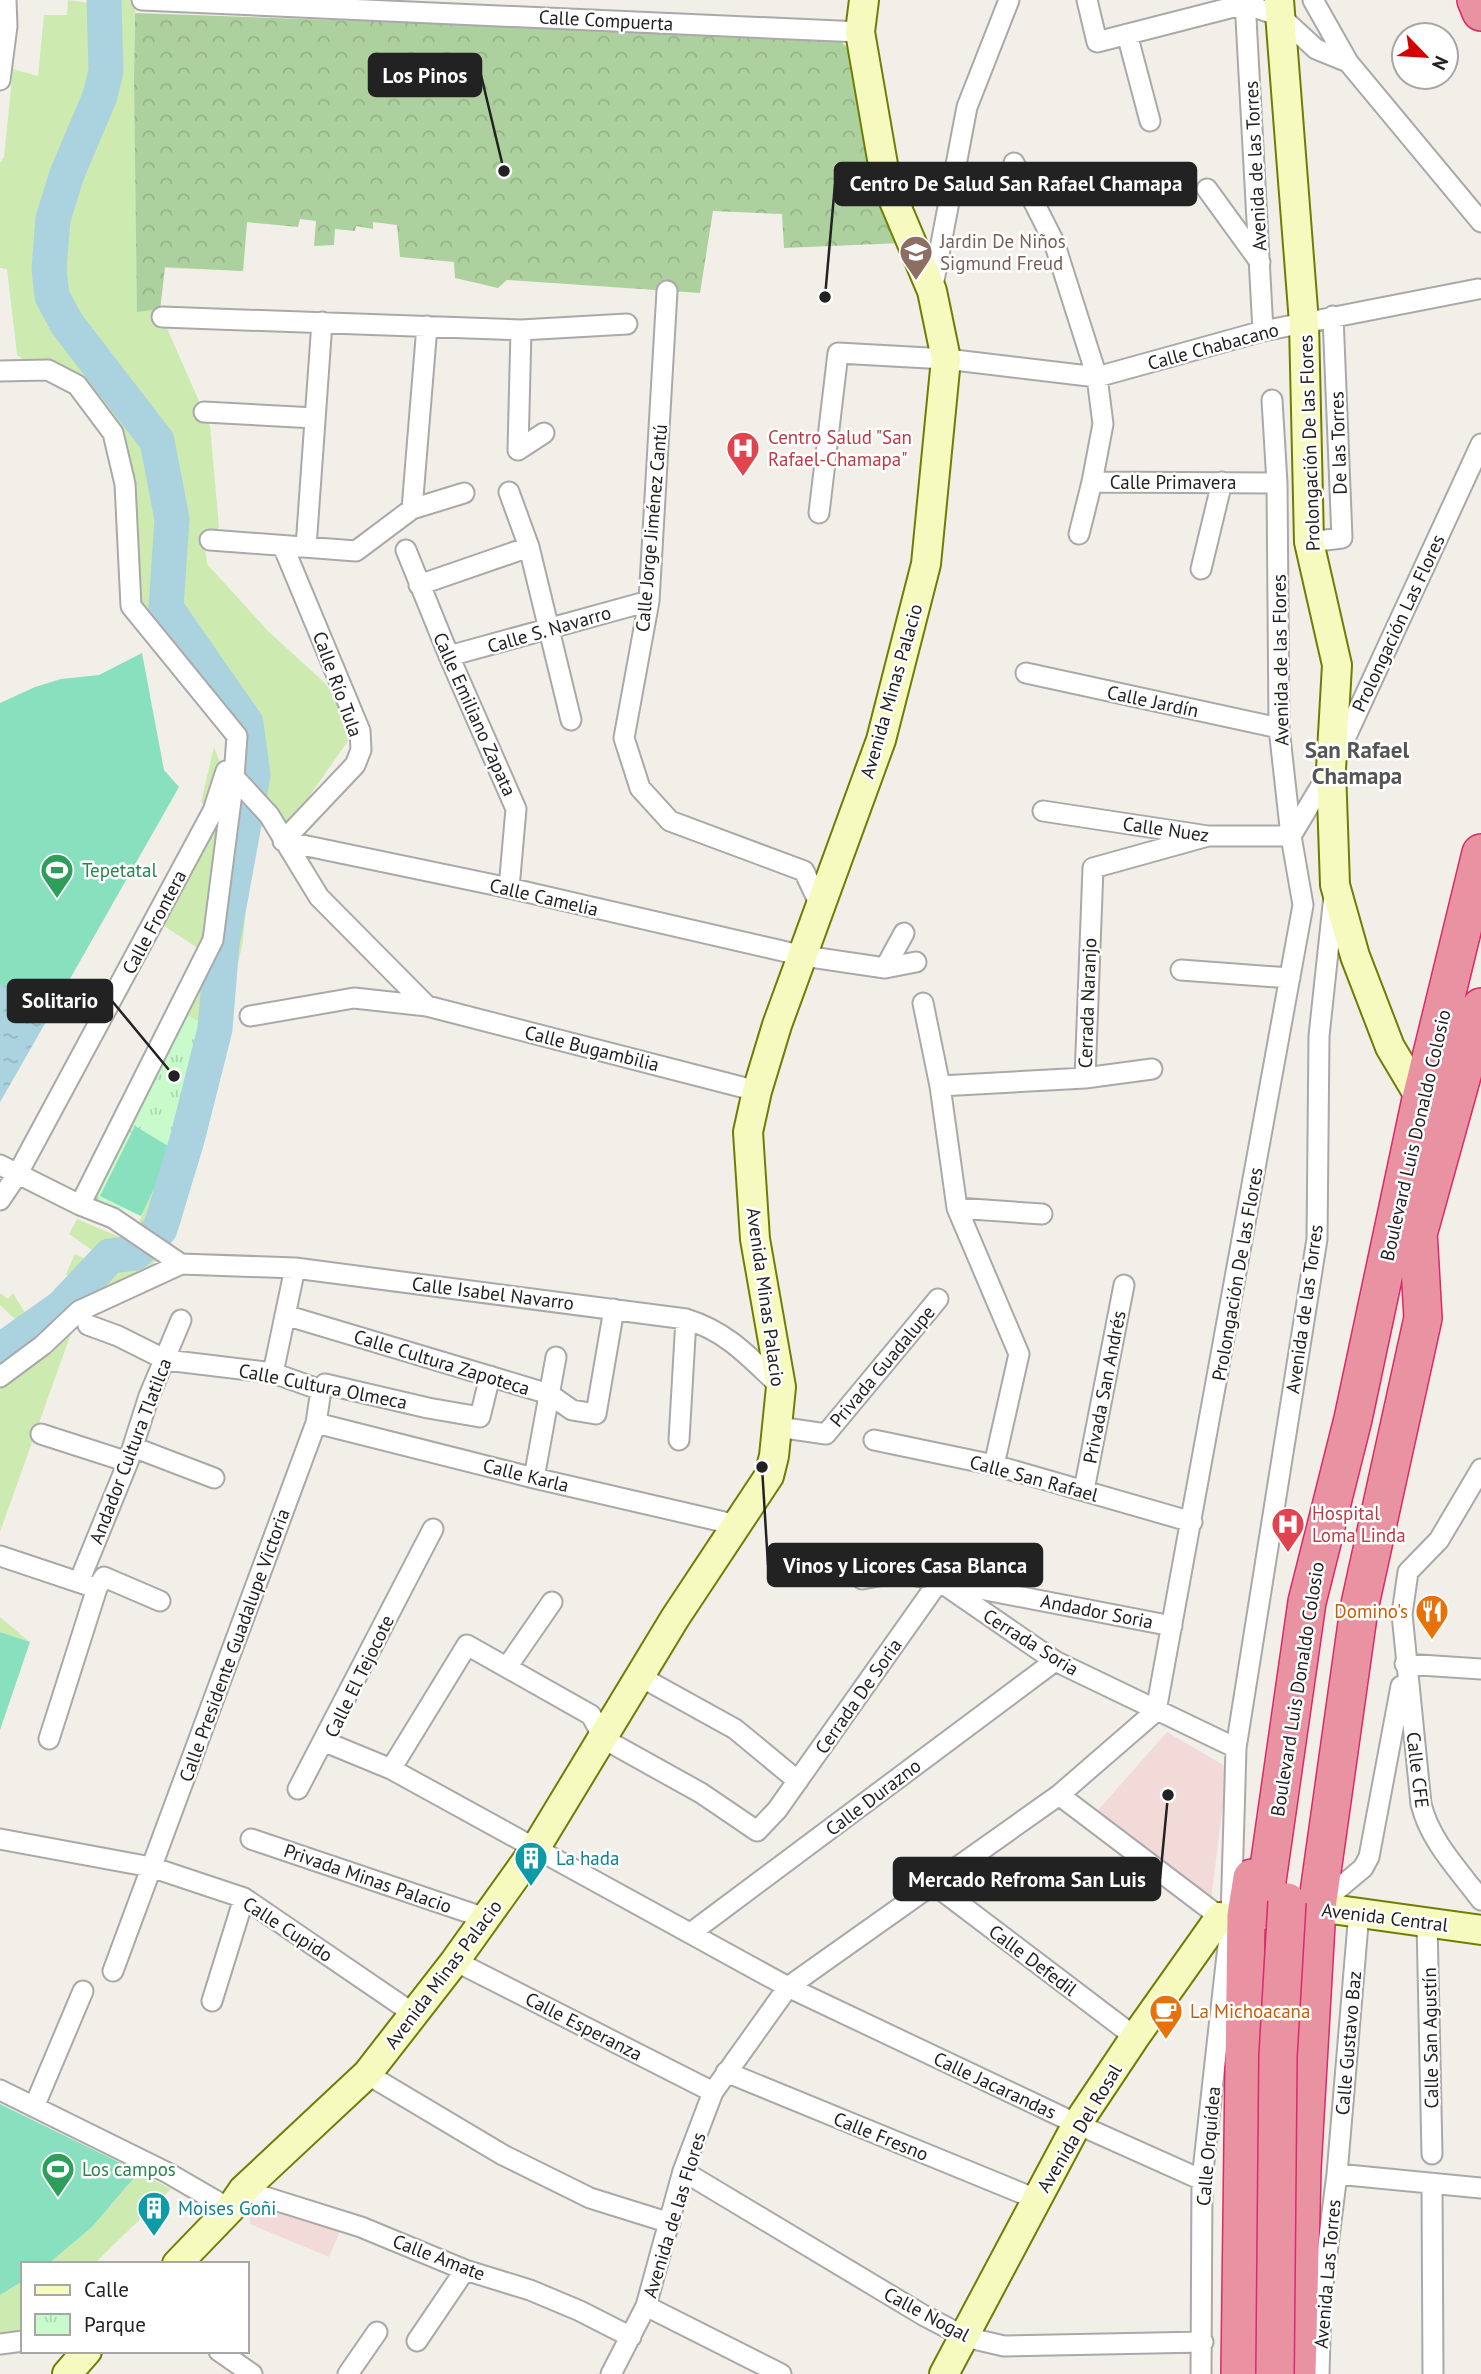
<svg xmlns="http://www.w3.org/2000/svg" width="1481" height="2374" font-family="'PT Sans',sans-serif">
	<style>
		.commercial { fill: #f2dad9 }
		.grass { fill: #cdebb0 }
		.forest { fill: url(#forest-crowns) }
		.park { fill: url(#park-tufts) }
		.pitch { fill: #88e0be }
		.water { fill: url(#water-ripples) }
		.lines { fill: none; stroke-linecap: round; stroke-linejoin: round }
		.river { stroke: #aad3df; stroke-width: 35 }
		.street-casing { stroke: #a9a9a9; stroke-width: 23 }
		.secondary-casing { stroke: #707d05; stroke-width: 32 }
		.highway-casing { stroke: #dc2a67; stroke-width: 40 }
		.street { stroke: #fff; stroke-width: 19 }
		.secondary { stroke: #f7fabf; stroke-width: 28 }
		.highway { stroke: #e892a2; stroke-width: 37 }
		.highway-bridge-casing { stroke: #dc2a67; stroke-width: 40; stroke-linecap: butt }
		.highway-bridge { stroke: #e892a2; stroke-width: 37 }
		.labels { text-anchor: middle; stroke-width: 5; stroke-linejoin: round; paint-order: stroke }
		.street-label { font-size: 19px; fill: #222; stroke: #fff }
		.education-label { font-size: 19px; fill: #785e54; stroke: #fff; text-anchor: start }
		.health-label { font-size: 19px; fill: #be3a42; stroke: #fff; text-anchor: start }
		.leisure-label { font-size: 19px; fill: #27864d; stroke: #fff; text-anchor: start }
		.food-label { font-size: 19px; fill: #c56008; stroke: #fff; text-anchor: end }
		.culture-label { font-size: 19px; fill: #0d838f; stroke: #fff; text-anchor: start }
		.quarter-label { font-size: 23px; font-weight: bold; fill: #555; stroke: #fff }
		.leader { fill: none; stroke: #222; stroke-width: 2.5 }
		.callout-dot { fill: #222; stroke: #fff; stroke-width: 2.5 }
		.callout { fill: #222; stroke: #222; stroke-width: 2.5 }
		.callout-label { font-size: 21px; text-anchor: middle; font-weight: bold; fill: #fff }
	</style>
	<defs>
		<pattern id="forest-crowns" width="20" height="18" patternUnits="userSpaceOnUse" patternTransform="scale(1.75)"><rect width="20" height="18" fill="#add19e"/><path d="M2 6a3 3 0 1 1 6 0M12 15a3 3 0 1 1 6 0" fill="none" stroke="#95b388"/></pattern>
		<pattern id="park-tufts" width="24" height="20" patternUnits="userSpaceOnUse" patternTransform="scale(1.75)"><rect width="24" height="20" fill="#c8facc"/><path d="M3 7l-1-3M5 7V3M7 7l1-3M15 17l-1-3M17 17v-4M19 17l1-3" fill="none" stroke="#acd6af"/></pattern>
		<pattern id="water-ripples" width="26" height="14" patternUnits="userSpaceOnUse" patternTransform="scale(1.75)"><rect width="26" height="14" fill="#aad3df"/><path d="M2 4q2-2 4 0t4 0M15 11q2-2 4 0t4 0" fill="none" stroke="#92b5bf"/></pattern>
	</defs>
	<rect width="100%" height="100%" fill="#f2efe9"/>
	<path class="commercial" d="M 1167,1732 L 1225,1766 L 1227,1773 L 1211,1899 L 1093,1816 Z
		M 263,2204 L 341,2229 L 329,2257 L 250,2224 L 250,2217 Z"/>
	<path class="grass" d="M 68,0 L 90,3 L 90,0 L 135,0 L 134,77 L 266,224 L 247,222 L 243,271 L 165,268 L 160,309 L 162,317 L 210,426 L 219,527 L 205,547 L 207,564 L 268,631 L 326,684 L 355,731 L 289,825 L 260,790 L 254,813 L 243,941 L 181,1222 L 171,1243 L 150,1267 L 44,1328 L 0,1365 L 0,1329 L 4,1330 L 17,1321 L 0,1305 L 0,1293 L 8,1299 L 13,1293 L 28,1318 L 39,1314 L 43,1319 L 52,1314 L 48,1309 L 56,1302 L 63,1304 L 77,1282 L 66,1274 L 75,1254 L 86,1259 L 92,1250 L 69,1234 L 77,1219 L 134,1243 L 141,1216 L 173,1149 L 130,1124 L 210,956 L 164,926 L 212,829 L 213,811 L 201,802 L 214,747 L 229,785 L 235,722 L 140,601 L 125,433 L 17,355 L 7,269 L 0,268 L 0,163 L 4,157 L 13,69 L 38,76 L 44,15 L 67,15 Z
		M 79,1311 L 0,1532 L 0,1377 Z
		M 0,1617 L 30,1642 L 0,1632 Z
		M 139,2172 L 171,2189 L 94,2264 L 48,2264 L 92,2227 Z
		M 23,2281 L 23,2330 L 0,2333 L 0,2295 Z"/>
	<path class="forest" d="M 135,13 L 825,37 L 840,41 L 854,53 L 877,199 L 902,243 L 784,248 L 782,214 L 713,211 L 700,293 L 507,280 L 498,288 L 455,278 L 454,262 L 400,257 L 397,225 L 373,222 L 373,229 L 356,226 L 355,231 L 335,229 L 334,245 L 314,246 L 316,221 L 300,219 L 298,227 L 247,222 L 243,271 L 165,267 L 160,309 L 137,312 L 134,77 Z"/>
	<path class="park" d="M 185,1013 L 209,1028 L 173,1149 L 141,1216 L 93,1198 Z"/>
	<path class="pitch" d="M 142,653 L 164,770 L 179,787 L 0,1102 L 0,703 L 35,687 L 61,679 L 99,675 Z
		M 135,1126 L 173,1149 L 141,1216 L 100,1196 Z
		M 0,1632 L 30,1642 L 0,1730 Z
		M 0,2104 L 139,2172 L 92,2227 L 48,2264 L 23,2264 L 23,2281 L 0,2295 Z"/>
	<path class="water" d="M 0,984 L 51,1013 L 0,1102 Z"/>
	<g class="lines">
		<path class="river" d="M 0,1351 L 62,1307 L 110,1256 L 135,1253 L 160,1229 L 187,1140 L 215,1029 L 222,944 L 253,775 L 246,723 L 166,608 L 172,519 L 157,441 L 67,324 L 52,296 L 49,269 L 53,219 L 67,174 L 100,96 L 106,71 L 104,0"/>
		<defs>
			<path id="street" d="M 142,0 L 860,32
				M 1087,0 L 1097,42 L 1245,4 L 1280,16 L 1316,49 L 1348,62 L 1481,222
				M 1245,0 L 1263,331
				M 1313,0 L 1348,62
				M 1127,34 L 1150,121
				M 0,80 L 7,26 L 6,0
				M 1014,163 L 1054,242 L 1097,377 L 1103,424 L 1092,482 L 1079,534
				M 1207,189 L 1260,262
				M 667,291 L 649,601 L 624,738 L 640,788 L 670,821 L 804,871 L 820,905
				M 932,291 L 967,107 L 1009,0
				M 162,317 L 521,330 L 627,324
				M 0,371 L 48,370 L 77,385 L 113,433 L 125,484 L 131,606 L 237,736 L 234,777 L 213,940 L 80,1205
				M 204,412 L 315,418
				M 518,450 L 521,330
				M 518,450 L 544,433
				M 1092,482 L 1277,483
				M 509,492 L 529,547 L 571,720
				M 412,509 L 427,326
				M 819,513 L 838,353 L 946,359 L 1097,377 L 1263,331 L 1478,289
				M 210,540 L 356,551 L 412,509 L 464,493
				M 1309,542 L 1342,538 L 1333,316
				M 306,547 L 322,322
				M 406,550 L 449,656 L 516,809 L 509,888
				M 1201,569 L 1222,482
				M 419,585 L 529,547
				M 449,656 L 649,601
				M 1026,673 L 1279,728
				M 234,777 L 269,815 L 319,897 L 427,1006
				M 1043,811 L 1208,836 L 1291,836
				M 1291,836 L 1331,769 L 1481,444
				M 283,841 L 509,888 L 804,956 L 885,968 L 916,962
				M 283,841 L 355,765 L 361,750 L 360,731 L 283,546
				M 885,968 L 904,933
				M 1181,970 L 1290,978
				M 923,1003 L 940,1086 L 957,1208 L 1019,1354 L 994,1465
				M 250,1016 L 354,998 L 427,1006 L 757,1091
				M 1085,1078 L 1093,868 L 1208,836
				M 940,1086 L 1085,1078 L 1152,1069
				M 0,1165 L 80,1205 L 113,1218 L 181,1264
				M 0,1200 L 17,1175 L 213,811 L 226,771
				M 957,1208 L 1042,1214
				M 285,1315 L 549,1394 L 572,1410 L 596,1414 L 614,1309
				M 88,1325 L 118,1336 L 166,1360 L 273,1373 L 321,1390 L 325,1384 L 428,1408 L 480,1417 L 490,1376
				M 273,1373 L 295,1268
				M 0,1377 L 43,1345 L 79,1311 L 181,1264 L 295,1268 L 686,1319 C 728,1332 749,1357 781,1387
				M 316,1423 L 534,1478 L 737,1525
				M 778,1427 L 826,1434 L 938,1299
				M 41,1434 L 128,1462
				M 679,1440 L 686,1319
				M 874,1440 L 994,1465 L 1192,1522
				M 133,1447 L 214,1478
				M 1481,1469 L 1439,1540 L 1408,1572 L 1402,1614 L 1421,1804 C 1430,1841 1458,1869 1481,1900
				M 534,1478 L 556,1357
				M 1084,1490 L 1124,1285
				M 0,1556 L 90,1586
				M 862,1579 L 900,1572 L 939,1581 L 1055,1661 L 1236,1748
				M 79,1582 L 128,1462 L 149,1396 L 181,1320
				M 1405,1664 L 1481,1669
				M 507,1667 L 552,1602
				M 641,1677 L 735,1729 L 798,1781
				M 49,1739 L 97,1588 L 104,1577 L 160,1601
				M 323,1741 L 391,1769 L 788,1987 L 1077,2124 L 1202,2180
				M 391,1769 L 467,1645 L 591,1715 L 604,1739 L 701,1793 L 757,1831 L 777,1810 L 939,1581 L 1172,1626
				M 298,1789 L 433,1529
				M 1059,1795 L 1220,1917
				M 0,1839 L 151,1867 L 244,1898 L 414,2014
				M 251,1839 L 485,1918
				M 932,1883 L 1135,2037
				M 1320,1904 L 1363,1868 L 1369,1857 L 1401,1686
				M 1427,1922 L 1432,2154
				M 692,1932 L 1055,1661
				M 455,1961 L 713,2092
				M 113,1971 L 316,1423 L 321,1390
				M 212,2001 L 244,1898
				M 726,2072 L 1036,2199
				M 367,2074 L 503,2155 L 590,2198 L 670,2223
				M 0,2090 L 168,2173 L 230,2209
				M 34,2107 L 83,1991
				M 683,2171 L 923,2315 L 965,2337 L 1004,2346 L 1203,2342
				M 1337,2174 L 1481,2188
				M 1432,2184 L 1433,2374
				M 243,2190 L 361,2227 L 465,2270 L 530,2290 L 580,2311 L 631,2337
				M 646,2306 L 781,2374
				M 417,2341 L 465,2270
				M 0,2344 L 23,2341
				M 219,2351 L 252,2374
				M 348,2374 L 377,2332
				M 611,2374 L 646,2306 L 683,2171 L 713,2092 L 788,1987 L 1059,1795 L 1156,1711 L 1303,905 L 1291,836 L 1279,728 L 1277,483 L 1272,400
				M 1201,2374 L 1202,2180 L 1231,1919 L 1236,1748 L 1317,1239 L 1319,1036 L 1334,896
				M 1319,2374 L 1321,2300 L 1337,2174 L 1359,1912"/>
			<path id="secondary" d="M 1279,0 L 1304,323 L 1309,542 L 1337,665 L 1331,769 L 1335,885 L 1355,956 L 1390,1047 L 1421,1099
				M 177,2264 L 230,2209 L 243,2190 L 367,2074 L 455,1961 L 535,1849 L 675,1618 L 769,1476 L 774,1456 L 781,1387 L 755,1239 L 748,1132 L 757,1091 L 777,1025 L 881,740 L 926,564 L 946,359 L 932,291 L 886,182 L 860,32 L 864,0
				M 67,2374 L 87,2351
				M 944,2374 L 1077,2124 L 1135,2037 L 1220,1917 L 1231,1919 L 1317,1907 L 1481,1930"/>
			<path id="highway" d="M 1476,0 L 1481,12
				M 1412,1256 L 1481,1007
				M 1263,1909 L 1307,1602 L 1353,1419 L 1421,1099 L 1481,853
				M 1240,2374 L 1246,1916 L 1252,1878
				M 1297,2374 L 1302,2169 L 1317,1907 L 1359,1609 L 1423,1318 L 1418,1231"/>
		</defs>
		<use href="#street" class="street-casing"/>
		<use href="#secondary" class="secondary-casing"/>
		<use href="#highway" class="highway-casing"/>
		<use href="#street" class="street"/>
		<use href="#secondary" class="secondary"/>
		<use href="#highway" class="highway"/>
		<defs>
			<path id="highway-bridge" d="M 1275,2374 L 1278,2056 L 1287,1902"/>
		</defs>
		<use href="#highway-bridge" class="highway-bridge-casing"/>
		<use href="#highway-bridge" class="highway-bridge"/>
	</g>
	<defs>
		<symbol id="school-pin" viewBox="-11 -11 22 30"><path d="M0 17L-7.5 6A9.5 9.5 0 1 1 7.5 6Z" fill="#8d6e63" stroke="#fff"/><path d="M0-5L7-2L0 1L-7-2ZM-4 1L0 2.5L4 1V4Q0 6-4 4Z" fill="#fff"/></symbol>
		<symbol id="hospital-pin" viewBox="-11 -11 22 30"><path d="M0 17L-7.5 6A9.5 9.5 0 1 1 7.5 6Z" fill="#e0444e" stroke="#fff"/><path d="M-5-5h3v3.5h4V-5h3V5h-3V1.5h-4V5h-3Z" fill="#fff"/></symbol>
		<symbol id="stadium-pin" viewBox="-11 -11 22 30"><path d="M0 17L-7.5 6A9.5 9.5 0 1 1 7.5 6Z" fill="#2e9e5b" stroke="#fff"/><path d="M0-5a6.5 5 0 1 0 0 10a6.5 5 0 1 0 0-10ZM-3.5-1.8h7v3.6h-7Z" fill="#fff"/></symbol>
		<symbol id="restaurant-pin" viewBox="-11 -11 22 30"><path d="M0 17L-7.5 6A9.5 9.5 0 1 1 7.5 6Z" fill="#e8710a" stroke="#fff"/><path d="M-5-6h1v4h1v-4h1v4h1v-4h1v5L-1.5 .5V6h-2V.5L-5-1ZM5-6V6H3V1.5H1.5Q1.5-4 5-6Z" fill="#fff"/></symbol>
		<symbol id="building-pin" viewBox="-11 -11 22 30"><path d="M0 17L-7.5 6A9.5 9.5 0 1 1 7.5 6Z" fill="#0f9aa8" stroke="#fff"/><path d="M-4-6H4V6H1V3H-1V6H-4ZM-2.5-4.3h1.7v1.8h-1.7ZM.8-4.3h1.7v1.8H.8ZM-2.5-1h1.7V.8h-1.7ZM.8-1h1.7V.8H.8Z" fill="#fff"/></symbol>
		<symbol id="cafe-pin" viewBox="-11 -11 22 30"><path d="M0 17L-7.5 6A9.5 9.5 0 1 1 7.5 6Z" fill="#e8710a" stroke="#fff"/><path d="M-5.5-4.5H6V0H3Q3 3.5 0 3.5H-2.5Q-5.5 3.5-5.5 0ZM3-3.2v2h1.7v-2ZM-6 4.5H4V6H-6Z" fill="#fff"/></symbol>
	</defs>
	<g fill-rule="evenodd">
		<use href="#school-pin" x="897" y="233" width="38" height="52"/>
		<use href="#hospital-pin" x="724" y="429" width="38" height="52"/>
		<use href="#stadium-pin" x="38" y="851" width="38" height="52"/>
		<use href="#hospital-pin" x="1269" y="1505" width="38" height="52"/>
		<use href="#restaurant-pin" x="1413" y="1592" width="38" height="52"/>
		<use href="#building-pin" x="512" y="1839" width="38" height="52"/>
		<use href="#cafe-pin" x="1147" y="1992" width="38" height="52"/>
		<use href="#stadium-pin" x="39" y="2150" width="38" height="52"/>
		<use href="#building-pin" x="135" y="2189" width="38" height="52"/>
	</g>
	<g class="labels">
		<g class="street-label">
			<text transform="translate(606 20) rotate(3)" y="7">Calle Compuerta</text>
			<text transform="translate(1255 166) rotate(-93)" y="7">Avenida de las Torres</text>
			<text transform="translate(1213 346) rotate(-15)" y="7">Calle Chabacano</text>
			<text transform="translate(1309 443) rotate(-92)" y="7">Prolongación De las Flores</text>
			<text transform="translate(1338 443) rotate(-92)" y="7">De las Torres</text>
			<text x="1173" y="489">Calle Primavera</text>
			<text transform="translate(651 528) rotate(-85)" y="7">Calle Jorge Jiménez Cantú</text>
			<text transform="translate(1398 623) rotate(-65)" y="7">Prolongación Las Flores</text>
			<text transform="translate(549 629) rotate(-16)" y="7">Calle S. Navarro</text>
			<text transform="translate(1280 660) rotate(-91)" y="7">Avenida de las Flores</text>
			<text transform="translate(338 684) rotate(70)" y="7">Calle Río Tula</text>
			<text transform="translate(891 691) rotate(-74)" y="7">Avenida Minas Palacio</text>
			<text transform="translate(1153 701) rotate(12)" y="7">Calle Jardín</text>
			<text transform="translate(475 714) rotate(66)" y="7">Calle Emiliano Zapata</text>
			<text transform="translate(1166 829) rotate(8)" y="7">Calle Nuez</text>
			<text transform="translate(544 897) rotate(13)" y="7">Calle Camelia</text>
			<text transform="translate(154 922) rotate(-62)" y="7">Calle Frontera</text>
			<text transform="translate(1087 1003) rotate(-88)" y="7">Cerrada Naranjo</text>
			<text transform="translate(592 1048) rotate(14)" y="7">Calle Bugambilia</text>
			<text transform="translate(1415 1135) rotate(-77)" y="7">Boulevard Luis Donaldo Colosio</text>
			<text transform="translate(1237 1274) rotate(-80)" y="7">Prolongación De las Flores</text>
			<text transform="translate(493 1293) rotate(7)" y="7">Calle Isabel Navarro</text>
			<text transform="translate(766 1297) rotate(82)" y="7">Avenida Minas Palacio</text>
			<text transform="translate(1304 1309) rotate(-82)" y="7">Avenida de las Torres</text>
			<text transform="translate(442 1362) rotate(17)" y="7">Calle Cultura Zapoteca</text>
			<text transform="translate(882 1366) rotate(-50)" y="7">Privada Guadalupe</text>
			<text transform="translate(323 1386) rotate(11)" y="7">Calle Cultura Olmeca</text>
			<text transform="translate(1104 1387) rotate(-79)" y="7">Privada San Andrés</text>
			<text transform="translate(130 1451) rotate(-69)" y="7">Andador Cultura Tlatilca</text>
			<text transform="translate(526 1475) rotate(14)" y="7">Calle Karla</text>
			<text transform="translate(1034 1478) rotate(15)" y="7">Calle San Rafael</text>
			<text transform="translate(1097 1611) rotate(11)" y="7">Andador Soria</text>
			<text transform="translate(1031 1642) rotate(32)" y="7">Cerrada Soria</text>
			<text transform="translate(234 1645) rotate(-70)" y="7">Calle Presidente Guadalupe Victoria</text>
			<text transform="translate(359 1676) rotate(-64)" y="7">Calle El Tejocote</text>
			<text transform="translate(1297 1689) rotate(-81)" y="7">Boulevard Luis Donaldo Colosio</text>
			<text transform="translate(858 1696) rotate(-55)" y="7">Cerrada De Soria</text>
			<text transform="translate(1418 1770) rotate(83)" y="7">Calle CFE</text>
			<text transform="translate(873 1797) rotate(-37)" y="7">Calle Durazno</text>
			<text transform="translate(368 1878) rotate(19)" y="7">Privada Minas Palacio</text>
			<text transform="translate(1385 1917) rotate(7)" y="7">Avenida Central</text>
			<text transform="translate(288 1929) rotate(33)" y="7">Calle Cupido</text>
			<text transform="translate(1033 1960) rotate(37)" y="7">Calle Defedil</text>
			<text transform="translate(443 1974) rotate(-53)" y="7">Avenida Minas Palacio</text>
			<text transform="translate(584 2026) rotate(27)" y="7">Calle Esperanza</text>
			<text transform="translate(1430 2038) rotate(-91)" y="7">Calle San Agustín</text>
			<text transform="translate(1348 2043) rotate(-85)" y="7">Calle Gustavo Baz</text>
			<text transform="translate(995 2085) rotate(25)" y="7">Calle Jacarandas</text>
			<text transform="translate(1079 2128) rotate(-59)" y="7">Avenida Del Rosal</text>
			<text transform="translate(881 2136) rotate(22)" y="7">Calle Fresno</text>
			<text transform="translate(1208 2146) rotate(-85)" y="7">Calle Orquídea</text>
			<text transform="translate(674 2215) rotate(-73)" y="7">Avenida de las Flores</text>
			<text transform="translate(439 2257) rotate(21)" y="7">Calle Amate</text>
			<text transform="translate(1327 2274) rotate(-85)" y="7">Avenida Las Torres</text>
			<text transform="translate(927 2314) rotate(28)" y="7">Calle Nogal</text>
		</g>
		<g class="education-label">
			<text x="940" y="248">Jardin De Niños<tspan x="940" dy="22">Sigmund Freud</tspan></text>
		</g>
		<g class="health-label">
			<text x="768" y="444">Centro Salud "San<tspan x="768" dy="22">Rafael-Chamapa"</tspan></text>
			<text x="1312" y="1520">Hospital<tspan x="1312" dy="22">Loma Linda</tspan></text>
		</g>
		<g class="leisure-label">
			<text x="82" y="877">Tepetatal</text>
			<text x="82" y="2176">Los campos</text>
		</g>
		<g class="food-label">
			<text x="1408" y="1618">Domino's</text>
			<text x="1190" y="2018" text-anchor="start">La Michoacana</text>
		</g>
		<g class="culture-label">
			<text x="556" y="1865">La hada</text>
			<text x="178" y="2215">Moises Goñi</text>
		</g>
		<g class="quarter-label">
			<text x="1357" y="758">San Rafael<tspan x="1357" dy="26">Chamapa</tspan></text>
		</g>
	</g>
	<path class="leader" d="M504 171L481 75M825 297L835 184M174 1076L112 1001M762 1467L768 1565M1168 1795L1160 1879"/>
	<g class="callout-dot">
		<circle cx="504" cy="171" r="7"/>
		<circle cx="825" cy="297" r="7"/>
		<circle cx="174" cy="1076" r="7"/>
		<circle cx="762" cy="1467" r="7"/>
		<circle cx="1168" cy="1795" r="7"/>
	</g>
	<g class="callout">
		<rect x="369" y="54" width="112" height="42" rx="7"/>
		<rect x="835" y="163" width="361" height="42" rx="7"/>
		<rect x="8" y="980" width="104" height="42" rx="7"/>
		<rect x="768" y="1544" width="274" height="42" rx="7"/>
		<rect x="894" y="1858" width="266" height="42" rx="7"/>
	</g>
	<g class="callout-label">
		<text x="425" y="83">Los Pinos</text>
		<text x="1016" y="191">Centro De Salud San Rafael Chamapa</text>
		<text x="60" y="1008">Solitario</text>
		<text x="905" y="1573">Vinos y Licores Casa Blanca</text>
		<text x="1027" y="1887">Mercado Refroma San Luis</text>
	</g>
	<rect x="21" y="2262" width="228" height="91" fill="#ffffff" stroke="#a7a7a7" stroke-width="2"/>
	<rect x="35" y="2285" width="35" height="10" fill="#f7fabf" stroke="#a7a7a7" stroke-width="2"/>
	<text x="84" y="2297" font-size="21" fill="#222222">Calle</text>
	<rect x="35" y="2314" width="35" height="21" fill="url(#park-tufts)" stroke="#a7a7a7" stroke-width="2"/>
	<text x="84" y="2332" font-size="21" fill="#222222">Parque</text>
	<g transform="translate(1425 56) rotate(115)"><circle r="33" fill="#ffffff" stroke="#a7a7a7" stroke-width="2"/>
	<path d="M0-5L12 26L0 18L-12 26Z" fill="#d40000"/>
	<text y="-10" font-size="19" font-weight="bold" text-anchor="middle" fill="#222222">N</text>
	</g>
</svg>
